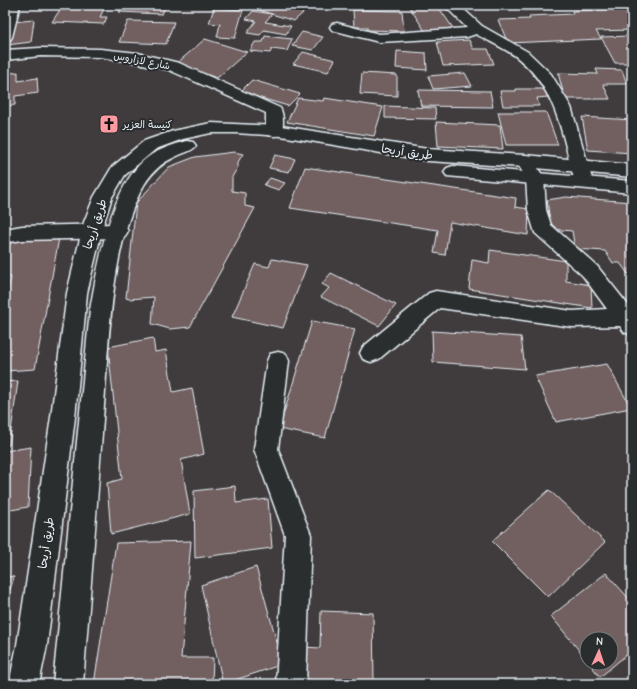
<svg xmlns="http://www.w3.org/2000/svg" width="637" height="689" font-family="'Comic Neue','Playpen Sans Arabic',sans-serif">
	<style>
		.building { fill: #725f5f; stroke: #e8f1f8 }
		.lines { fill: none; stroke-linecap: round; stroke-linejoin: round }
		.minor-casing { stroke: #e8f1f8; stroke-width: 3 }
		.tertiary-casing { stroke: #e8f1f8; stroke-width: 3 }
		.secondary-casing { stroke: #e8f1f8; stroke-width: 3 }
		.minor { fill: #2a2d2e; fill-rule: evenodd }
		.tertiary { fill: #2a2d2e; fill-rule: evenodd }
		.secondary { fill: #2a2d2e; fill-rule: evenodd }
		.labels { text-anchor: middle; stroke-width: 4; stroke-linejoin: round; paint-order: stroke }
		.far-street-label { font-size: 10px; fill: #e8f1f8; stroke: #2a2d2e }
		.far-poi-label { font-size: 10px; fill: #e8f1f8; stroke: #2a2d2e; text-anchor: start }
		.street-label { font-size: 12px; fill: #e8f1f8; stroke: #2a2d2e }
	</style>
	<rect width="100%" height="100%" fill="#403c3d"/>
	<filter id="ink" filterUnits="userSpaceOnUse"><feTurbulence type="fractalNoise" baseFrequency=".025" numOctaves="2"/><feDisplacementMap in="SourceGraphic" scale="8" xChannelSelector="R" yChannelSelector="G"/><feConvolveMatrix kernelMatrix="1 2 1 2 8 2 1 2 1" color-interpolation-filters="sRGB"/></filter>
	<g filter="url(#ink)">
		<path class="building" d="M 63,5 L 106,5 L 100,17 L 107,17 L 104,24 L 52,22 Z
			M 123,5 L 166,5 L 162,14 L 119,12 Z
			M 243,5 L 312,5 L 294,21 Z
			M 408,5 L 437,5 L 453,28 L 425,31 Z
			M 521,5 L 542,5 L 539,5 L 541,10 L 523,10 Z
			M 214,8 L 243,10 L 235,38 L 217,37 L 220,24 L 209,23 Z
			M 627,9 L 632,17 L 632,30 L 596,31 L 601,39 L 508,43 L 498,20 L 530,19 L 529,16 L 573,14 L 572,11 Z
			M 353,10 L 402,11 L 404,31 L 367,30 L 367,27 L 354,27 Z
			M 253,11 L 272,14 L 265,22 L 291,26 L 286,34 L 264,30 L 260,35 L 247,33 L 256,21 L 246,19 Z
			M 34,20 L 31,42 L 7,45 L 12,22 Z
			M 128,21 L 174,22 L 166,44 L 119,42 Z
			M 302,32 L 323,37 L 313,50 L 292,46 Z
			M 265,36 L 292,39 L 287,51 L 272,49 L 270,53 L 250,51 L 255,42 L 263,42 Z
			M 632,36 L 632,63 L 615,63 L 601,37 Z
			M 205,39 L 247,52 L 217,78 L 176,64 Z
			M 469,40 L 473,49 L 488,49 L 494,64 L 443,66 L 437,42 Z
			M 397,51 L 426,53 L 427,70 L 396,68 Z
			M 303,52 L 335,60 L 328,72 L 293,64 Z
			M 596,69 L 622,70 L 627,84 L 603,84 L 610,99 L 565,99 L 558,73 L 598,74 Z
			M 18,72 L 18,81 L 37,78 L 38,93 L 15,96 L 15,105 L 5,106 L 5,74 Z
			M 362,73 L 397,75 L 397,96 L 360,94 Z
			M 465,73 L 472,86 L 433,89 L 428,76 Z
			M 252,80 L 300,94 L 288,106 L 240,92 Z
			M 516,89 L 545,89 L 548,97 L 537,98 L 539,106 L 503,106 L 500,91 L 516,91 Z
			M 418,90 L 490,91 L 493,107 L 421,106 Z
			M 298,98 L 323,101 L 324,98 L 383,107 L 374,136 L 287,122 Z
			M 385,106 L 435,108 L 436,119 L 385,118 Z
			M 498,112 L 546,112 L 558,145 L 506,145 Z
			M 582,117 L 632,120 L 632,139 L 630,139 L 632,153 L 588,150 Z
			M 436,122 L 500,125 L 503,149 L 438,146 Z
			M 234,152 L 243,154 L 238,162 L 238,167 L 232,177 L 232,191 L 245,193 L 245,206 L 255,208 L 190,327 L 170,329 L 152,324 L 154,297 L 129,299 L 126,298 L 136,203 L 169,167 L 195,157 Z
			M 275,155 L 295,159 L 289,172 L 269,168 Z
			M 305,167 L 516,198 L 515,207 L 529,209 L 528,235 L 450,222 L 445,255 L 434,253 L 438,230 L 290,208 Z
			M 270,178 L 285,183 L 279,190 L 264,185 Z
			M 566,197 L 632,202 L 632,275 L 628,274 L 620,263 L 613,263 L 605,251 L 575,249 L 572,231 L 551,229 L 547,200 Z
			M 59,238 L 35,369 L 5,371 L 5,294 L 7,294 L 11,277 L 5,277 L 5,241 Z
			M 490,250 L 566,261 L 566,281 L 591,285 L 592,308 L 469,289 L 472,260 L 489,263 Z
			M 272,259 L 307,265 L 283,328 L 232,317 L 255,264 L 269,267 Z
			M 331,273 L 396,305 L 379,326 L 321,297 L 329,288 L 322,284 Z
			M 312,321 L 355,329 L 325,438 L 279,429 Z
			M 432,331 L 521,337 L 525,369 L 433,362 Z
			M 153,338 L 155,352 L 166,350 L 173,392 L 192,388 L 204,454 L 181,460 L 190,514 L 111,534 L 107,483 L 122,479 L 108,347 Z
			M 607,364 L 631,408 L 556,422 L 535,376 Z
			M 18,381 L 9,445 L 5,446 L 5,382 Z
			M 31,447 L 28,507 L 5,511 L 5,451 Z
			M 235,486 L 236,503 L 268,499 L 272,548 L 195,558 L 194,491 Z
			M 549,490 L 605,542 L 548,597 L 492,541 Z
			M 191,541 L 181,658 L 213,658 L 212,684 L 94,684 L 116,543 Z
			M 256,567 L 283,664 L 223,684 L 201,585 Z
			M 606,573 L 632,602 L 632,650 L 600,677 L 589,663 L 611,663 L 611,639 L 587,639 L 587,660 L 551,616 Z
			M 5,576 L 14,577 L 5,606 Z
			M 321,611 L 373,613 L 374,684 L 302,684 L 304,647 L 320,648 Z"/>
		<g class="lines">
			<defs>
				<path id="minor" d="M 6,5 L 20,5 L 12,37 L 10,40 L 5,41 Z
					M 444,5 L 459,5 L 482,26 L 528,52 L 551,74 L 571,107 L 593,182 L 590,186 L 584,188 L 578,186 L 575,182 C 562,135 558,92 519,59 C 507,49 490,42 476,34 L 467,37 L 379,42 L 332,30 L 330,27 L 332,24 L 337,23 L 379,34 L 467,28 Z
					M 40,48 L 100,49 L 138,53 L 179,63 L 280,108 C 284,114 284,129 280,135 L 274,136 L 268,135 L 266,131 L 266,113 L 169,70 L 138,63 L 100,57 L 40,56 L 5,60 L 5,50 Z
					M 525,155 L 531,157 L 544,178 L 546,210 L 551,225 L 597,266 L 632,310 L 632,335 L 624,332 L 620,326 L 572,327 L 440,308 L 379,359 L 371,362 L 363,359 L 360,353 L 363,347 L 429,293 L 436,291 L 572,311 L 607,309 L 583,276 L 535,233 L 528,210 L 526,178 L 516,161 L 519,157 Z
					M 278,352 L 286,354 L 289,361 L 278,449 L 311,535 L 306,684 L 276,684 L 285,535 L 254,449 L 267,361 L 270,354 Z"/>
				<path id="tertiary" d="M 118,224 L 125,226 L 128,231 L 125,236 L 118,238 L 22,240 L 5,243 L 5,229 L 22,226 Z"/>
				<path id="secondary" d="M 211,123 L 281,126 L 428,149 L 525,155 L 632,165 L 632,177 L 525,167 L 428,161 L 281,136 L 236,133 L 211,133 L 183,139 L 156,149 L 125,175 L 112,197 L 104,222 L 87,293 L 75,417 L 47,645 L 39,684 L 9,684 L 17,645 L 51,417 L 67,293 L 84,222 L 94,197 L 112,167 L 144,141 L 173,131 Z
					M 187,141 L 193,142 L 196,146 C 191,152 182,153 175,157 C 161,163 152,172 144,185 C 109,247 109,348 103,419 C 97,507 90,596 83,684 L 53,684 L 90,310 C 98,266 109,193 143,161 C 155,150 172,145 187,141 Z
					M 453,166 L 632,181 L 632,193 L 447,176 L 444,172 L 447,168 Z"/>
			</defs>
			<use href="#minor" class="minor-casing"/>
			<use href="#tertiary" class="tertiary-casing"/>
			<use href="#secondary" class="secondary-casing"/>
			<use href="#minor" class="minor"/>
			<use href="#tertiary" class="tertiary"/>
			<use href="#secondary" class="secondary"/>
		</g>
	</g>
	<defs>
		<symbol id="church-square" viewBox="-11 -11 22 22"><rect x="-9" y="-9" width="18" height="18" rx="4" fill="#ff9aa2" stroke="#2a2d2e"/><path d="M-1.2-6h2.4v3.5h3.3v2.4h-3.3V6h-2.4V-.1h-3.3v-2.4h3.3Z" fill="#111"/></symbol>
	</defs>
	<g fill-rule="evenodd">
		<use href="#church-square" x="98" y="113" width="22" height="22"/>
	</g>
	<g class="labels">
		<g class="far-street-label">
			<text transform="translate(142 60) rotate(11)" y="4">شارع لازاروس</text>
		</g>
		<g class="far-poi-label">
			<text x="123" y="128">كنيسة العزير</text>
		</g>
		<g class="street-label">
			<text transform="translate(407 152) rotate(8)" y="4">طريق أريحا</text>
			<text transform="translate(95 224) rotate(-72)" y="4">طريق أريحا</text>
			<text transform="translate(46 543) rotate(-82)" y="4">طريق أريحا</text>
		</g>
	</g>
	<rect width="637" height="689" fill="none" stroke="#2a2d2e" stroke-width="20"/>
	<rect x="10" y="10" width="617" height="669" fill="none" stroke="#e8f1f8" stroke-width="1.5" filter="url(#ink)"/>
	<g transform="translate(599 651) rotate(3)"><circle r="19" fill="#2a2d2e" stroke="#767b7f"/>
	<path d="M0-3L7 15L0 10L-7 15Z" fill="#ff9aa2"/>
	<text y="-6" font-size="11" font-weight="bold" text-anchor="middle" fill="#e8f1f8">N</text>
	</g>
</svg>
